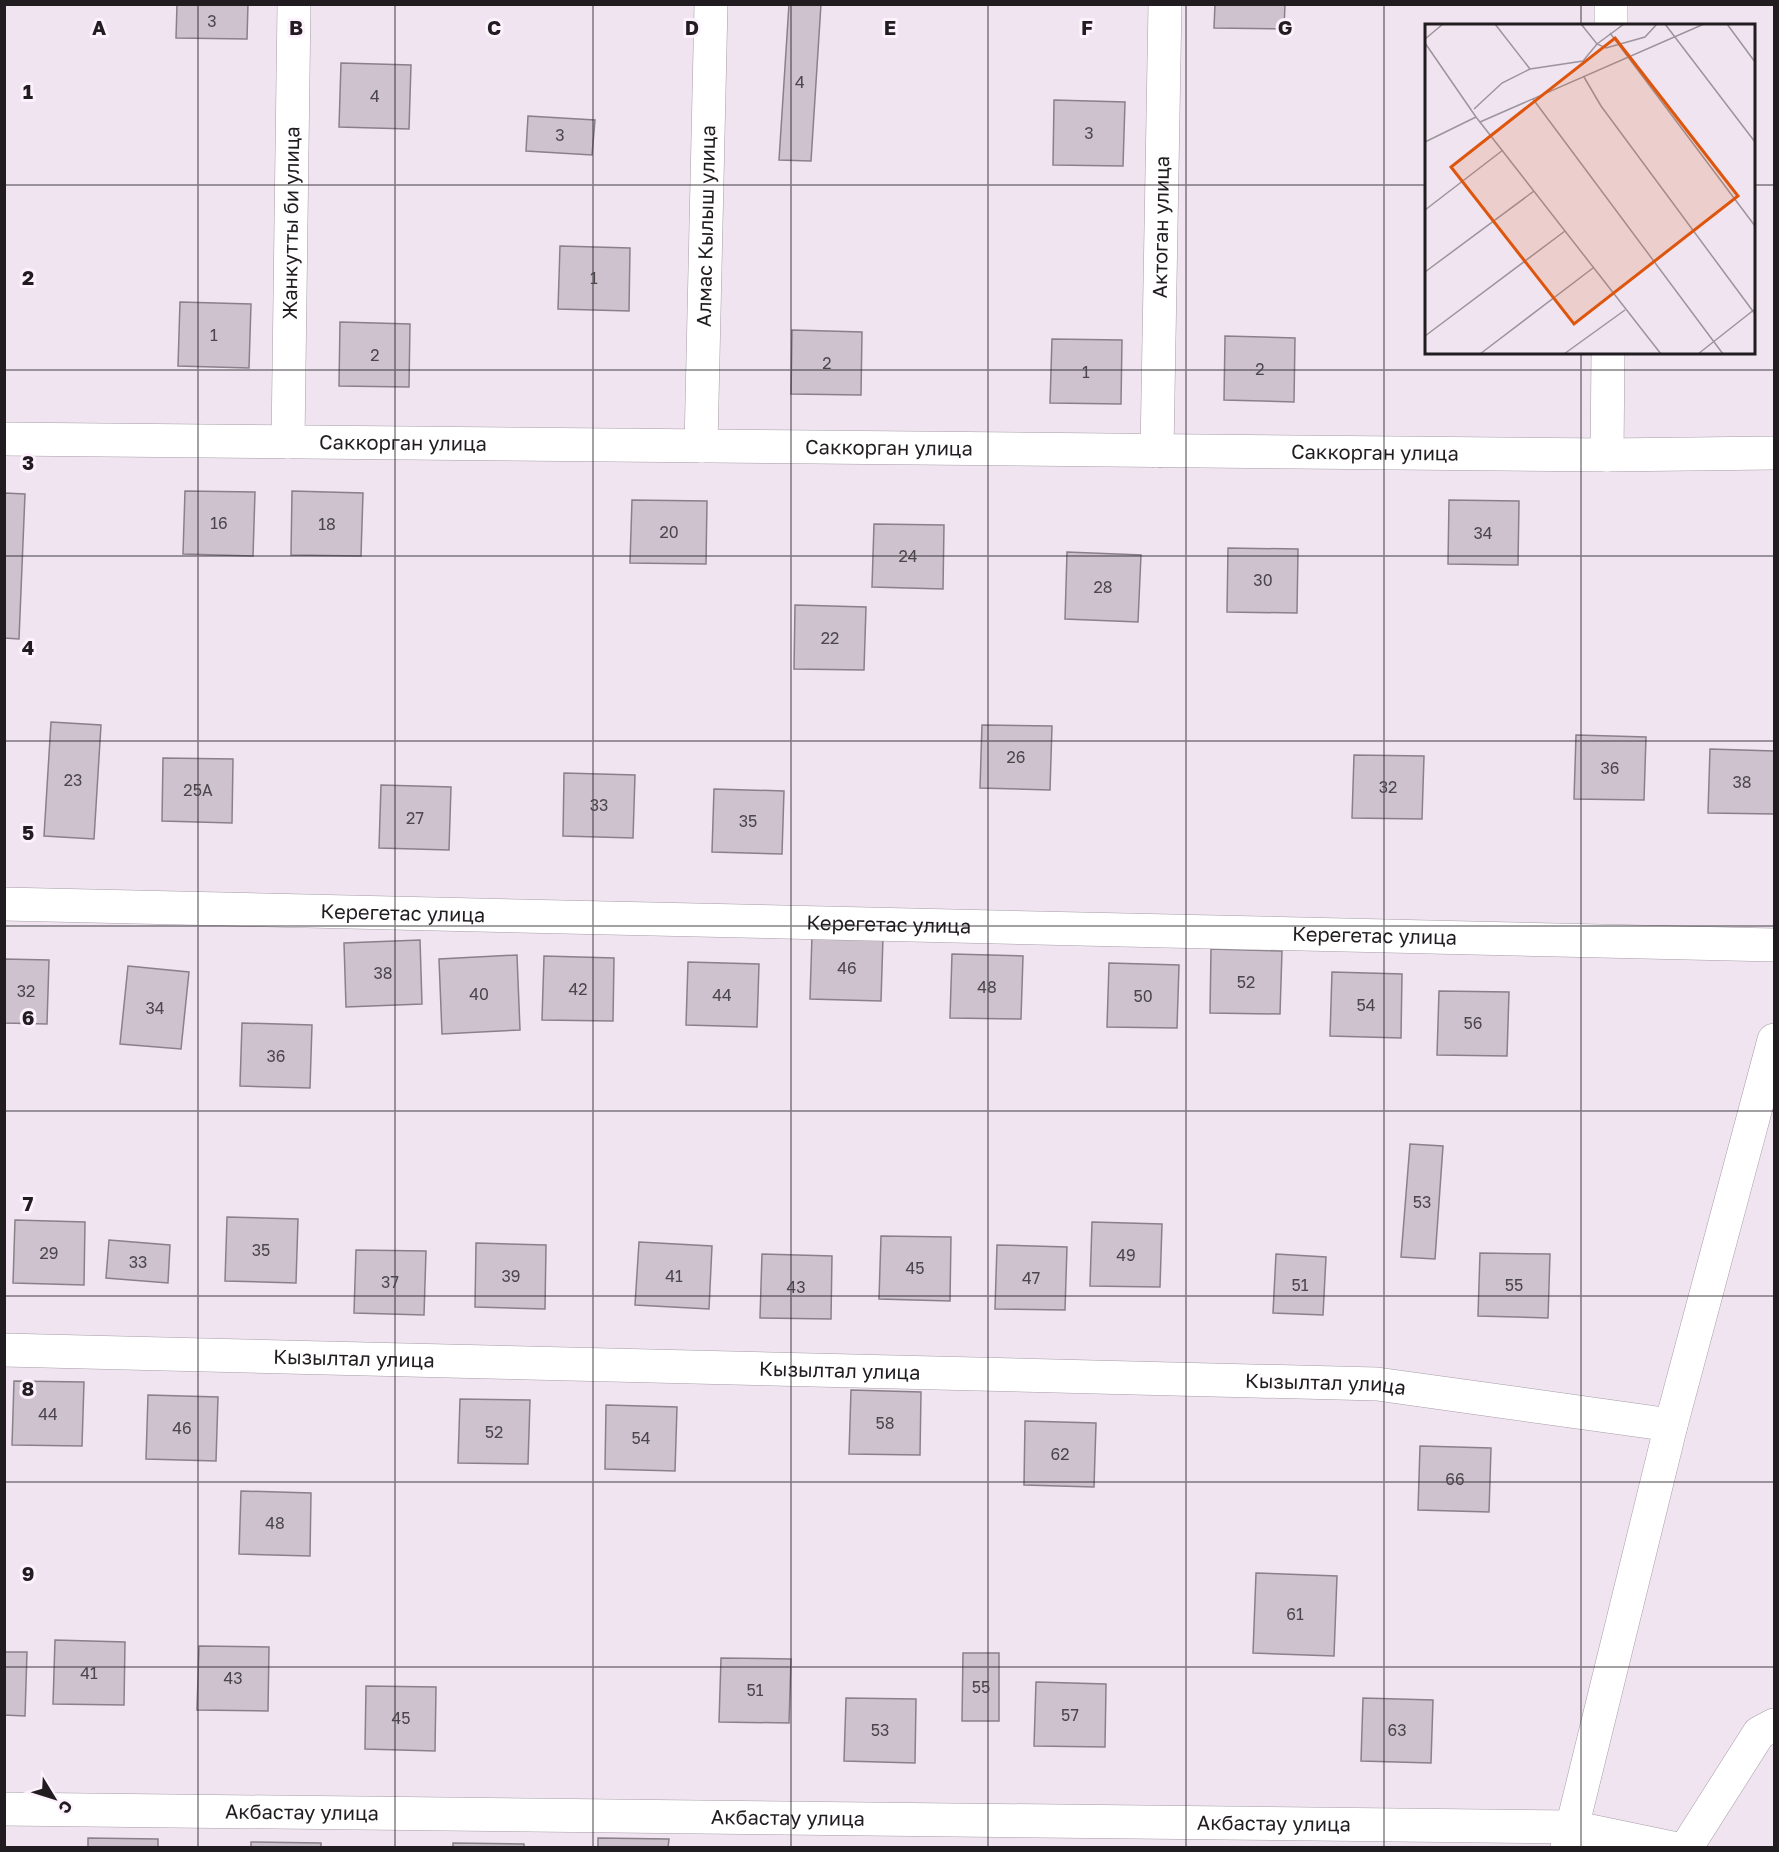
<svg xmlns="http://www.w3.org/2000/svg" width="1779" height="1852" font-family="'Golos Text',sans-serif">
	<style>
		.building { fill: #cdc2ce; stroke: #8a808a; stroke-width: 1.5 }
		.lines { fill: none; stroke-linecap: round; stroke-linejoin: round }
		.minor-casing { stroke: #a79da7; stroke-width: 34 }
		.minor { stroke: #fff; stroke-width: 33 }
		.grid { fill: none; stroke: #201c20; stroke-width: 1.5; stroke-opacity: 0.55 }
		.labels { text-anchor: middle; stroke-width: 6; stroke-linejoin: round; paint-order: stroke }
		.number-label { font-size: 16px; fill: #4b464c }
		.street-label { font-size: 20px; fill: #201c20; stroke: #fcf1fc }
		.inset-road { fill: none; stroke: #9c949c; stroke-width: 1.5 }
		.view { fill: #de560d; fill-opacity: 0.15; stroke: #de560d; stroke-width: 3 }
		.inset-edge { fill: none; stroke: #201c20; stroke-width: 3 }
		.grid-label { font-size: 20px; text-anchor: middle; font-weight: bold; fill: #201c20; stroke: #fcf1fc; stroke-width: 6; stroke-linejoin: round; paint-order: stroke }
	</style>
	<rect width="100%" height="100%" fill="#efe4ef"/>
	<path class="building" d="M 177,4 L 248,4 L 247,39 L 176,38 Z
		M 789,4 L 821,4 L 811,161 L 779,160 Z
		M 1215,4 L 1285,4 L 1284,29 L 1214,28 Z
		M 341,63 L 411,65 L 409,129 L 339,127 Z
		M 1054,100 L 1125,102 L 1123,166 L 1053,165 Z
		M 528,116 L 595,120 L 592,155 L 526,151 Z
		M 560,246 L 630,248 L 629,311 L 558,309 Z
		M 180,302 L 251,304 L 249,368 L 178,366 Z
		M 340,322 L 410,324 L 409,387 L 339,386 Z
		M 792,330 L 862,332 L 861,395 L 791,394 Z
		M 1225,336 L 1295,338 L 1294,402 L 1224,400 Z
		M 1052,339 L 1122,340 L 1121,404 L 1050,403 Z
		M 185,491 L 255,492 L 253,556 L 183,554 Z
		M 292,491 L 363,493 L 361,556 L 291,555 Z
		M 4,493 L 25,494 L 19,639 L 4,638 Z
		M 632,500 L 707,501 L 706,564 L 630,563 Z
		M 1449,500 L 1519,501 L 1518,565 L 1448,564 Z
		M 874,524 L 944,525 L 943,589 L 872,587 Z
		M 1228,548 L 1298,549 L 1297,613 L 1227,612 Z
		M 1067,552 L 1141,555 L 1138,622 L 1065,619 Z
		M 795,605 L 866,607 L 864,670 L 794,669 Z
		M 51,722 L 101,725 L 94,839 L 44,836 Z
		M 982,725 L 1052,726 L 1050,790 L 980,788 Z
		M 1576,735 L 1646,737 L 1644,800 L 1574,799 Z
		M 1710,749 L 1774,751 L 1774,814 L 1708,813 Z
		M 1354,755 L 1424,756 L 1422,819 L 1352,818 Z
		M 163,758 L 233,759 L 232,823 L 162,821 Z
		M 564,773 L 635,775 L 633,838 L 563,836 Z
		M 381,785 L 451,787 L 449,850 L 379,848 Z
		M 714,789 L 784,791 L 782,854 L 712,852 Z
		M 812,935 L 883,937 L 881,1001 L 810,999 Z
		M 420,940 L 422,1004 L 346,1007 L 344,943 Z
		M 1211,949 L 1282,951 L 1280,1014 L 1210,1013 Z
		M 952,954 L 1023,956 L 1021,1019 L 950,1018 Z
		M 517,955 L 520,1030 L 442,1034 L 439,959 Z
		M 544,956 L 614,958 L 613,1021 L 542,1020 Z
		M 4,959 L 49,960 L 47,1024 L 4,1023 Z
		M 688,962 L 759,964 L 757,1027 L 686,1025 Z
		M 1109,963 L 1179,965 L 1177,1028 L 1107,1027 Z
		M 128,966 L 189,972 L 181,1049 L 120,1044 Z
		M 1332,972 L 1402,974 L 1401,1038 L 1330,1036 Z
		M 1439,991 L 1509,992 L 1507,1056 L 1437,1055 Z
		M 242,1023 L 312,1025 L 310,1088 L 240,1086 Z
		M 1410,1144 L 1443,1146 L 1435,1259 L 1401,1257 Z
		M 227,1217 L 298,1219 L 296,1283 L 225,1281 Z
		M 15,1220 L 85,1222 L 84,1285 L 13,1283 Z
		M 1092,1222 L 1162,1224 L 1160,1287 L 1090,1286 Z
		M 881,1236 L 951,1237 L 950,1301 L 879,1299 Z
		M 109,1240 L 170,1245 L 168,1283 L 106,1278 Z
		M 639,1242 L 712,1246 L 709,1309 L 635,1305 Z
		M 476,1243 L 546,1245 L 545,1309 L 475,1307 Z
		M 997,1245 L 1067,1247 L 1065,1310 L 995,1309 Z
		M 356,1250 L 426,1251 L 424,1315 L 354,1313 Z
		M 1480,1253 L 1550,1254 L 1548,1318 L 1478,1316 Z
		M 762,1254 L 832,1256 L 831,1319 L 760,1318 Z
		M 1276,1254 L 1326,1257 L 1323,1315 L 1273,1313 Z
		M 14,1381 L 84,1382 L 82,1446 L 12,1445 Z
		M 851,1390 L 921,1392 L 920,1455 L 849,1454 Z
		M 148,1395 L 218,1397 L 216,1461 L 146,1459 Z
		M 460,1399 L 530,1400 L 528,1464 L 458,1463 Z
		M 606,1405 L 677,1407 L 675,1471 L 605,1469 Z
		M 1025,1421 L 1096,1423 L 1094,1487 L 1024,1485 Z
		M 1420,1446 L 1491,1448 L 1489,1512 L 1418,1510 Z
		M 241,1491 L 311,1493 L 310,1556 L 239,1554 Z
		M 1256,1573 L 1337,1576 L 1334,1656 L 1253,1653 Z
		M 55,1640 L 125,1642 L 124,1705 L 53,1704 Z
		M 199,1646 L 269,1647 L 268,1711 L 197,1710 Z
		M 4,1652 L 27,1652 L 25,1716 L 4,1715 Z
		M 963,1653 L 999,1653 L 999,1721 L 962,1721 Z
		M 721,1658 L 791,1659 L 789,1723 L 719,1722 Z
		M 1036,1682 L 1106,1684 L 1105,1747 L 1034,1746 Z
		M 366,1686 L 436,1687 L 435,1751 L 365,1749 Z
		M 846,1698 L 916,1699 L 915,1763 L 844,1761 Z
		M 1363,1698 L 1433,1700 L 1431,1763 L 1361,1761 Z
		M 88,1838 L 158,1839 L 158,1848 L 88,1848 Z
		M 598,1838 L 669,1839 L 668,1848 L 598,1848 Z
		M 251,1842 L 321,1843 L 321,1848 L 251,1848 Z
		M 453,1843 L 524,1844 L 524,1848 L 453,1848 Z"/>
	<g class="lines">
		<defs>
			<g id="minor">
				<path d="M 1611,26 L 1611,4"/>
				<path id="s1" d="M 4,439 L 1607,455 L 1774,453"/>
				<path id="s2" d="M 288,442 L 294,4"/>
				<path id="s3" d="M 701,446 L 711,4"/>
				<path id="s4" d="M 1157,451 L 1165,4"/>
				<path d="M 1607,455 L 1608,352"/>
				<path id="s5" d="M 4,904 L 1774,945"/>
				<path id="s6" d="M 4,1350 L 1377,1384 L 1671,1425"/>
				<path id="s7" d="M 4,1809 L 1571,1827 L 1672,1848"/>
				<path d="M 1567,1848 L 1671,1425 L 1774,1040"/>
				<path d="M 1686,1848 L 1759,1733 L 1774,1725"/>
			</g>
		</defs>
		<use href="#minor" class="minor-casing"/>
		<use href="#minor" class="minor"/>
	</g>
	<path class="grid" d="M 198,4 L 198,1848M 395,4 L 395,1848M 593,4 L 593,1848M 791,4 L 791,1848M 988,4 L 988,1848M 1186,4 L 1186,1848M 1384,4 L 1384,1848M 1581,4 L 1581,26M 4,185 L 1426,185M 1754,185 L 1774,185M 1581,352 L 1581,1848M 4,370 L 1774,370M 4,556 L 1774,556M 4,741 L 1774,741M 4,926 L 1774,926M 4,1111 L 1774,1111M 4,1296 L 1774,1296M 4,1482 L 1774,1482M 4,1667 L 1774,1667"/>
	<g class="labels">
		<g class="number-label">
			<text x="212" y="27">3</text>
			<text x="800" y="88">4</text>
			<text x="375" y="102">4</text>
			<text x="1089" y="139">3</text>
			<text x="560" y="141">3</text>
			<text x="594" y="284">1</text>
			<text x="214" y="341">1</text>
			<text x="375" y="361">2</text>
			<text x="827" y="369">2</text>
			<text x="1260" y="375">2</text>
			<text x="1086" y="378">1</text>
			<text x="219" y="529">16</text>
			<text x="327" y="530">18</text>
			<text x="669" y="538">20</text>
			<text x="1483" y="539">34</text>
			<text x="908" y="562">24</text>
			<text x="1263" y="586">30</text>
			<text x="1103" y="593">28</text>
			<text x="830" y="644">22</text>
			<text x="1016" y="763">26</text>
			<text x="1610" y="774">36</text>
			<text x="73" y="786">23</text>
			<text x="1742" y="788">38</text>
			<text x="1388" y="793">32</text>
			<text x="198" y="796">25А</text>
			<text x="599" y="811">33</text>
			<text x="415" y="824">27</text>
			<text x="748" y="827">35</text>
			<text x="847" y="974">46</text>
			<text x="383" y="979">38</text>
			<text x="1246" y="988">52</text>
			<text x="987" y="993">48</text>
			<text x="578" y="995">42</text>
			<text x="26" y="997">32</text>
			<text x="479" y="1000">40</text>
			<text x="722" y="1001">44</text>
			<text x="1143" y="1002">50</text>
			<text x="1366" y="1011">54</text>
			<text x="155" y="1014">34</text>
			<text x="1473" y="1029">56</text>
			<text x="276" y="1062">36</text>
			<text x="1422" y="1208">53</text>
			<text x="261" y="1256">35</text>
			<text x="49" y="1259">29</text>
			<text x="1126" y="1261">49</text>
			<text x="138" y="1268">33</text>
			<text x="915" y="1274">45</text>
			<text x="511" y="1282">39</text>
			<text x="674" y="1282">41</text>
			<text x="1031" y="1284">47</text>
			<text x="390" y="1288">37</text>
			<text x="1300" y="1291">51</text>
			<text x="1514" y="1291">55</text>
			<text x="796" y="1293">43</text>
			<text x="48" y="1420">44</text>
			<text x="885" y="1429">58</text>
			<text x="182" y="1434">46</text>
			<text x="494" y="1438">52</text>
			<text x="641" y="1444">54</text>
			<text x="1060" y="1460">62</text>
			<text x="1455" y="1485">66</text>
			<text x="275" y="1529">48</text>
			<text x="1295" y="1620">61</text>
			<text x="89" y="1679">41</text>
			<text x="233" y="1684">43</text>
			<text x="981" y="1693">55</text>
			<text x="755" y="1696">51</text>
			<text x="1070" y="1721">57</text>
			<text x="401" y="1724">45</text>
			<text x="880" y="1736">53</text>
			<text x="1397" y="1736">63</text>
		</g>
		<g class="street-label">
			<text dy="7" stroke="none"><textPath href="#s2" startOffset="219">Жанкутты би улица</textPath></text>
			<text dy="7" stroke="none"><textPath href="#s3" startOffset="220">Алмас Кылыш улица</textPath></text>
			<text dy="7" stroke="none"><textPath href="#s4" startOffset="224">Актоган улица</textPath></text>
			<text dy="7" stroke="none"><textPath href="#s1" startOffset="399">Саккорган улица</textPath></text>
			<text dy="7" stroke="none"><textPath href="#s1" startOffset="885">Саккорган улица</textPath></text>
			<text dy="7" stroke="none"><textPath href="#s1" startOffset="1371">Саккорган улица</textPath></text>
			<text dy="7" stroke="none"><textPath href="#s5" startOffset="399">Керегетас улица</textPath></text>
			<text dy="7" stroke="none"><textPath href="#s5" startOffset="885">Керегетас улица</textPath></text>
			<text dy="7" stroke="none"><textPath href="#s5" startOffset="1371">Керегетас улица</textPath></text>
			<text dy="7" stroke="none"><textPath href="#s6" startOffset="350">Кызылтал улица</textPath></text>
			<text dy="7" stroke="none"><textPath href="#s6" startOffset="836">Кызылтал улица</textPath></text>
			<text dy="7" stroke="none"><textPath href="#s6" startOffset="1322">Кызылтал улица</textPath></text>
			<text dy="7" stroke="none"><textPath href="#s7" startOffset="298">Акбастау улица</textPath></text>
			<text dy="7" stroke="none"><textPath href="#s7" startOffset="784">Акбастау улица</textPath></text>
			<text dy="7" stroke="none"><textPath href="#s7" startOffset="1270">Акбастау улица</textPath></text>
		</g>
	</g>
	<g transform="translate(1425 24)">
		<rect width="330" height="330" fill="#efe4ef"/>
		<path class="inset-road" d="M 70,0 L 105,45M 156,0 L 172,20 L 181,24 L 220,13 L 232,0M 240,0 L 330,118M 302,0 L 330,38M 185,9 L 330,202M 0,15 L 18,0M 0,19 L 51,93 L 236,330M 159,53 L 176,82 L 330,290M 108,75 L 298,330M 49,85 L 77,59 L 105,45 L 158,37 L 172,20 L 199,0M 55,98 L 279,0M 0,118 L 51,93M 0,186 L 78,126M 0,248 L 109,167M 0,312 L 140,207M 55,330 L 168,244M 139,330 L 200,286M 273,330 L 330,285"/>
		<path class="view" d="M 190,14 L 313,172 L 149,300 L 26,143 Z"/>
		<rect width="330" height="330" class="inset-edge"/>
	</g>
	<g class="grid-label">
		<text x="99" y="35">A</text>
		<text x="296" y="35">B</text>
		<text x="494" y="35">C</text>
		<text x="692" y="35">D</text>
		<text x="890" y="35">E</text>
		<text x="1087" y="35">F</text>
		<text x="1285" y="35">G</text>
		<text x="28" y="99">1</text>
		<text x="28" y="285">2</text>
		<text x="28" y="470">3</text>
		<text x="28" y="655">4</text>
		<text x="28" y="840">5</text>
		<text x="28" y="1025">6</text>
		<text x="28" y="1211">7</text>
		<text x="28" y="1396">8</text>
		<text x="28" y="1581">9</text>
	</g>
	<rect width="1779" height="1852" fill="none" stroke="#201c20" stroke-width="12"/>
	<g transform="translate(54 1798) rotate(128)" stroke="#fcf1fc" stroke-width="4.5" paint-order="stroke">
	<path d="M0-4.5L10 22L0 15L-10 22Z" fill="#201c20"/>
	<text y="-9" font-size="16" font-weight="bold" text-anchor="middle" fill="#201c20">С</text>
	</g>
</svg>
